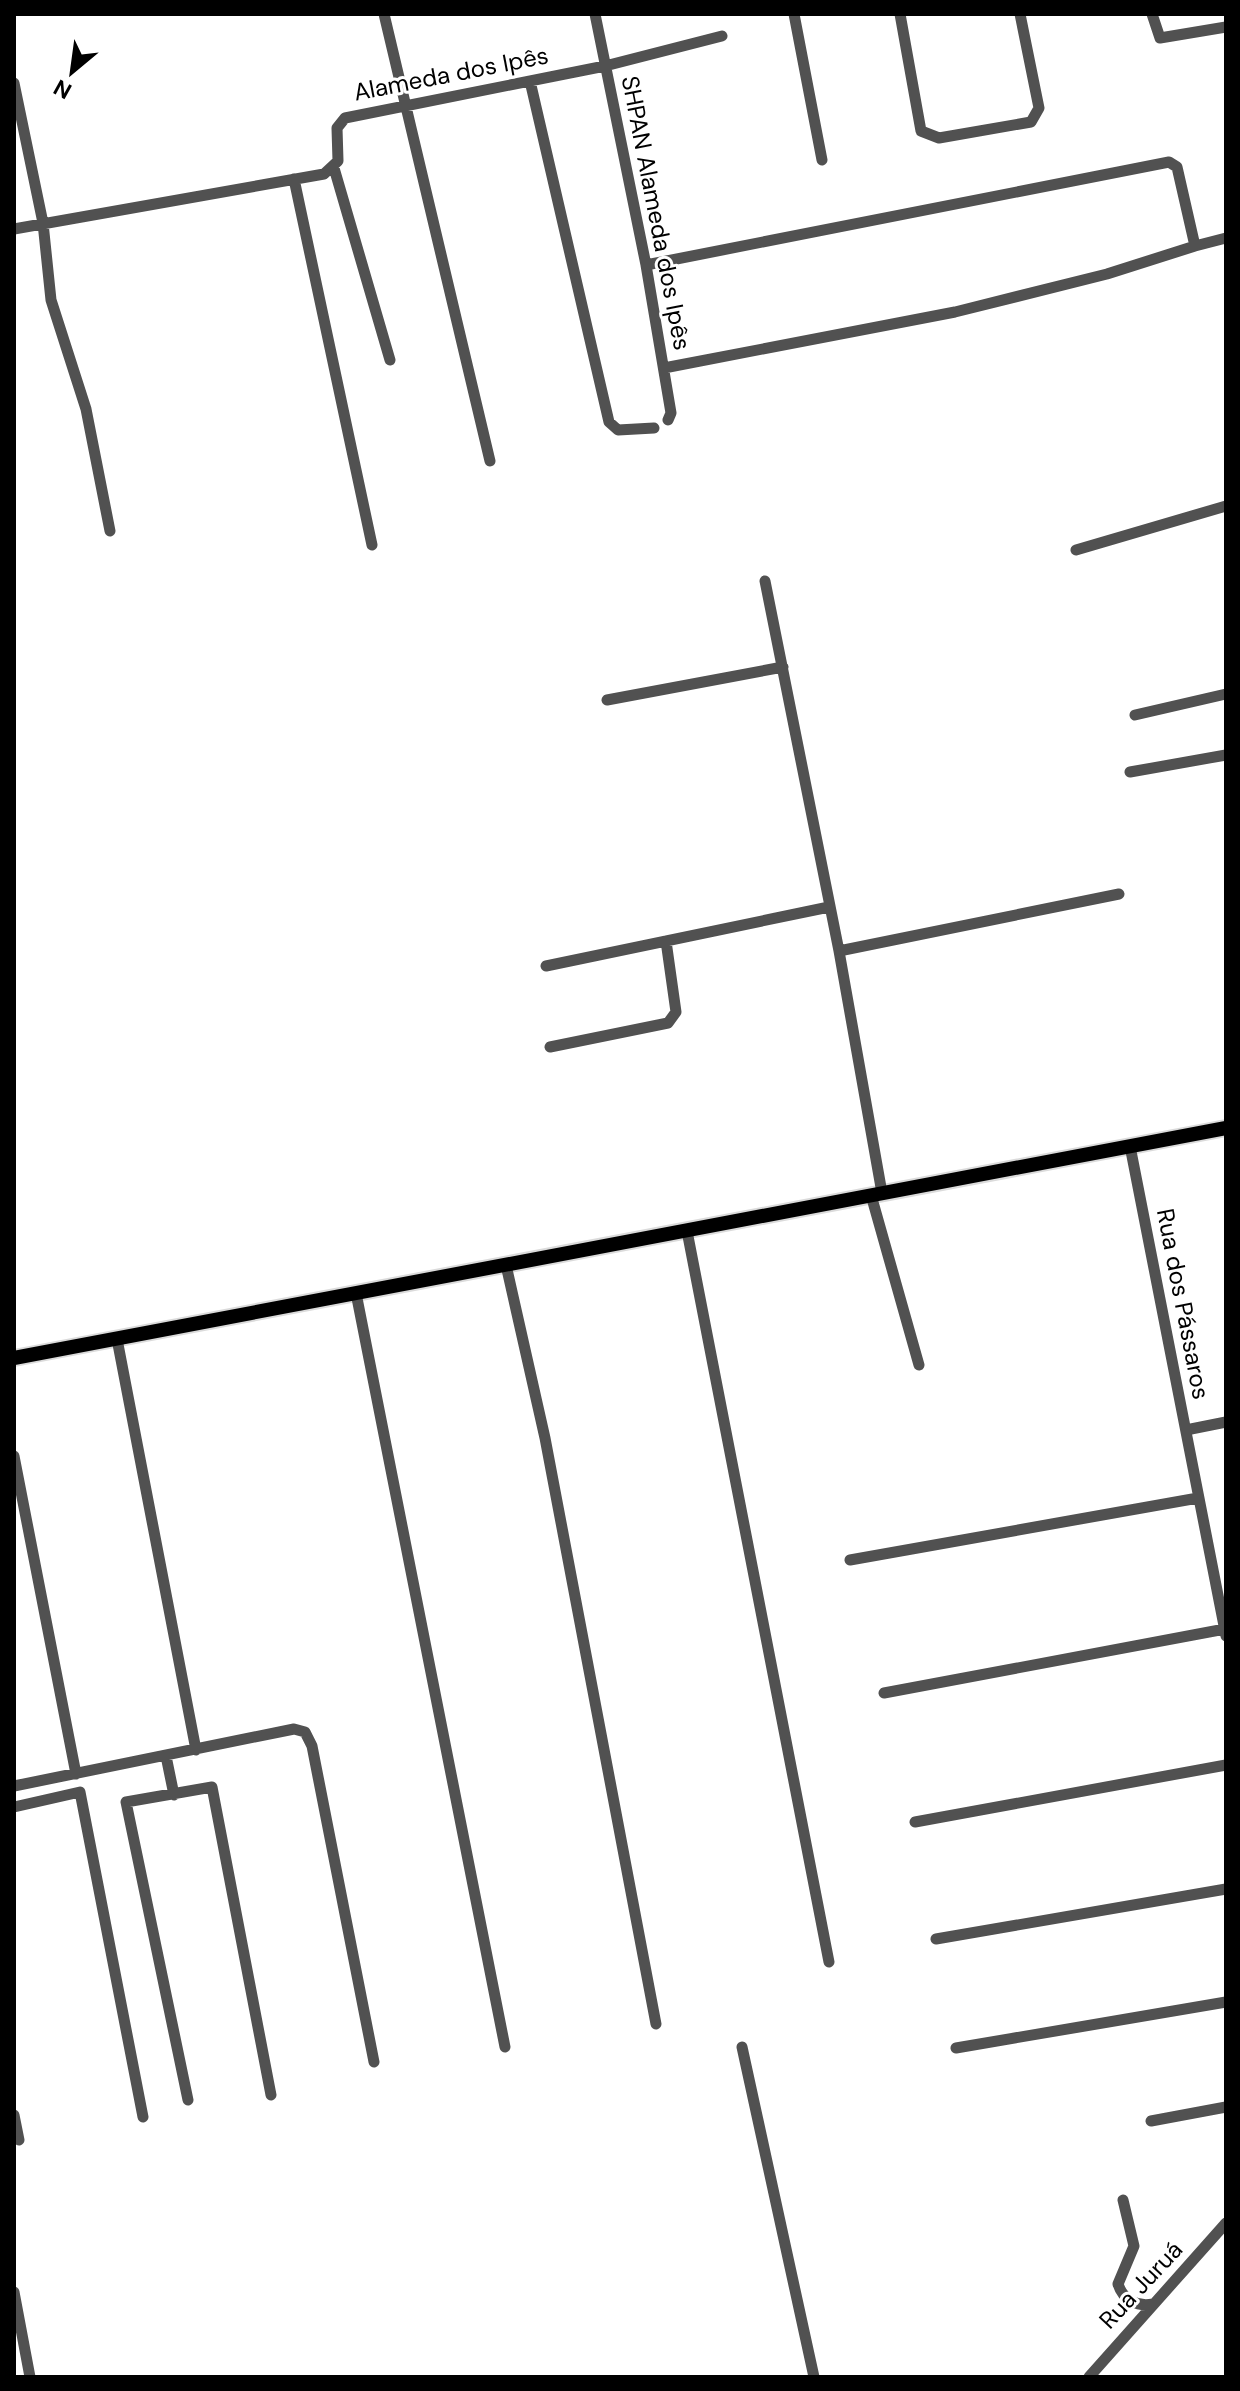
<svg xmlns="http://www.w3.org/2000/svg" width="1240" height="2391" font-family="'DM Sans',sans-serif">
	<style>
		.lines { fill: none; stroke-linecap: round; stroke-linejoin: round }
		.major-casing { stroke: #dbdbdb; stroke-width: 18 }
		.minor { stroke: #515151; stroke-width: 11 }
		.major { stroke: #000; stroke-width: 14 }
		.labels { text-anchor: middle; stroke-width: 6; stroke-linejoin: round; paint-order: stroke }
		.street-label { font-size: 24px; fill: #000; stroke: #fff }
	</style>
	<rect width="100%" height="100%" fill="#fff"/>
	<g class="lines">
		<defs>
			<path id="major" d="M 14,1358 L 1226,1128"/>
		</defs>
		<use href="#major" class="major-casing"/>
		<path class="minor" d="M 384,14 L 490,461
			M 595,14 L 646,265 L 671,413 L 668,420
			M 794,14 L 822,160
			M 900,14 L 921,131 L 939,138 L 1031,122 L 1039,108 L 1020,14
			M 1152,14 L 1160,38 L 1226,27
			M 530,81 L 609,422 L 618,430 L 654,428
			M 14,83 L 43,223 L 51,300 L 86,409 L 110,531
			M 334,168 L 390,360
			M 294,179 L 372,545
			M 14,229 L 324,174 L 338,161 L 337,128 L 345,118 L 605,66 L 722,36
			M 1195,246 L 1226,238
			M 646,265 L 1169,162 L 1177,167 L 1195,246 L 1107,274 L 955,312 L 664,368
			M 1076,550 L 1226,506
			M 765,581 L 839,951 L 882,1193
			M 607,700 L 783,667
			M 1135,715 L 1226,694
			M 1130,772 L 1226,755
			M 839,951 L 1119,894
			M 546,966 L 829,907
			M 550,1047 L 668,1023 L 676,1012 L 666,941
			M 1130,1146 L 1226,1636
			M 871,1195 L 919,1365
			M 687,1231 L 829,1962
			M 506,1265 L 545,1438 L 656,2024
			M 356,1293 L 505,2047
			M 117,1339 L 196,1750
			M 1186,1430 L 1226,1422
			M 14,1456 L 76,1774
			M 850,1560 L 1198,1498
			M 884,1693 L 1225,1629
			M 166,1756 L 174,1795
			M 14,1786 L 294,1729 L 305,1732 L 312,1746 L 374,2062
			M 14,1807 L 80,1792 L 143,2117
			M 915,1822 L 1226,1765
			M 936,1939 L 1226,1889
			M 742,2047 L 814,2377
			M 956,2048 L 1226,2002
			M 188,2100 L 126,1802 L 212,1787 L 271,2095
			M 14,2115 L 19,2140
			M 1151,2121 L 1226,2107
			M 1123,2200 L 1134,2246 L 1118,2284 C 1123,2300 1137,2307 1153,2304
			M 14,2292 L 30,2377
			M 1089,2377 L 1226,2223"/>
		<use href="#major" class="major"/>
	</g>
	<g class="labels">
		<g class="street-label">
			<text transform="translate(451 74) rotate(-11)" y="8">Alameda dos Ipês</text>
			<text transform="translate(656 213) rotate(79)" y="8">SHPAN Alameda dos Ipês</text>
			<text transform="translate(1183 1304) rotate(79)" y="8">Rua dos Pássaros</text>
			<text transform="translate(1141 2285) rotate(-47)" y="8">Rua Juruá</text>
		</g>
	</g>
	<rect width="1240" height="2391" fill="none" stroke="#000000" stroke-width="32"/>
	<g transform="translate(72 72) rotate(209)" stroke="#ffffff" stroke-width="6" paint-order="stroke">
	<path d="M0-6L14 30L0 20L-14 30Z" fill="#000000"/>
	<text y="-12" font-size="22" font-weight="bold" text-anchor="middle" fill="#000000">N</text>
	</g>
</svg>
